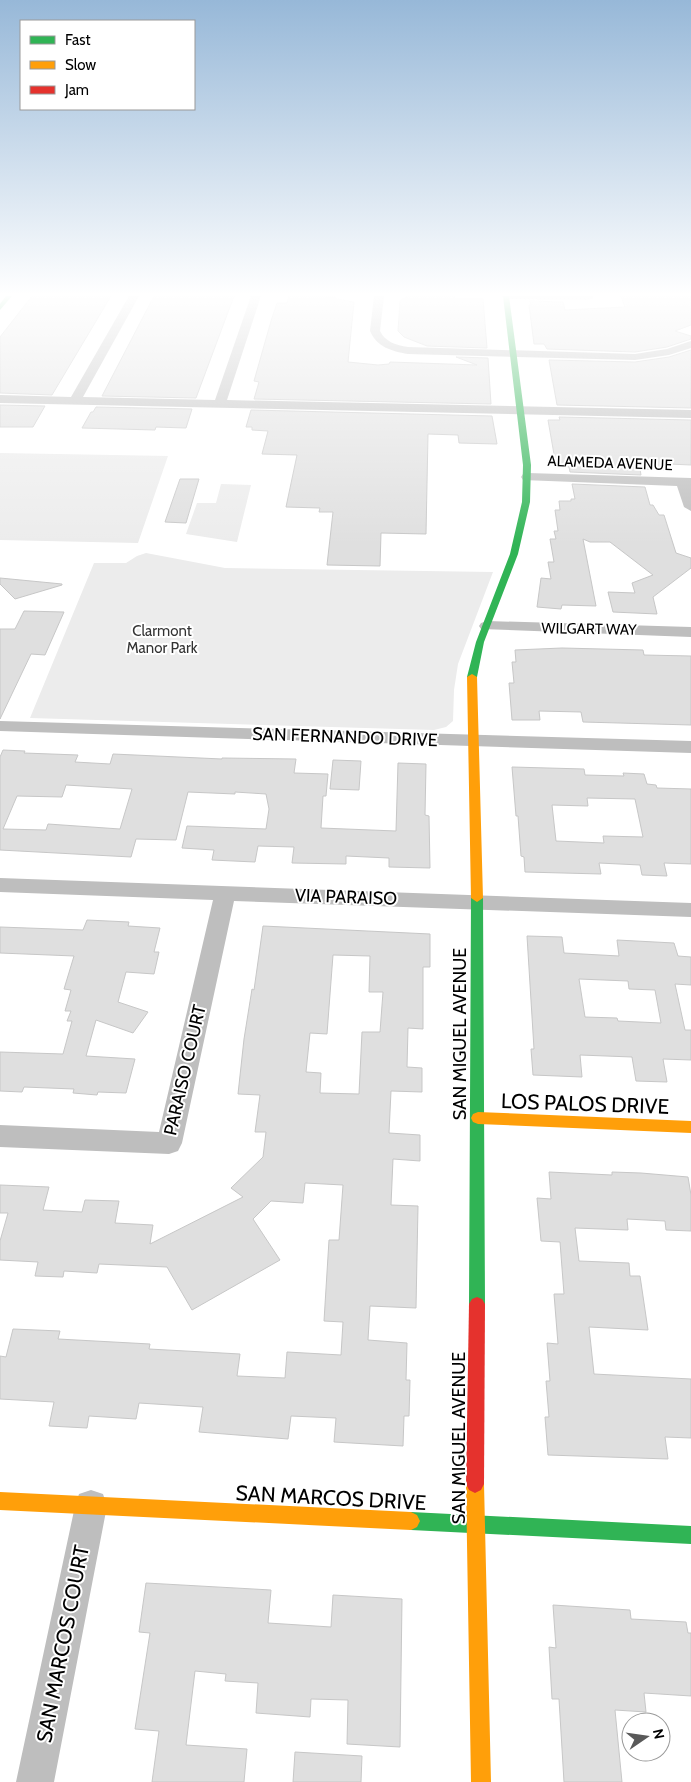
<svg xmlns="http://www.w3.org/2000/svg" width="691" height="1782" font-family="Cabin,sans-serif">
	<style>
		.green { fill: #ececec }
		.building { fill: #dfdfdf; stroke: #c7c7c7; fill-rule: evenodd }
		.lines { fill: none; stroke-linecap: round; stroke-linejoin: round }
		.street { fill: #bebebe; fill-rule: evenodd }
		.fast { fill: #30b455; fill-rule: evenodd }
		.slow { fill: #ff9f0a; fill-rule: evenodd }
		.jam { fill: #e5322d; fill-rule: evenodd }
		.labels { text-anchor: middle; stroke-width: 4; stroke-linejoin: round; paint-order: stroke }
		.far-street-label { font-size: 15px; fill: #000; stroke: #fff }
		.far-park-label { font-size: 15px; fill: #333; stroke: #fff }
		.street-label { font-size: 18px; fill: #000; stroke: #fff }
		.near-street-label { font-size: 21px; fill: #000; stroke: #fff }
	</style>
	<rect width="100%" height="100%" fill="#fff"/>
	<path class="green" d="M 0,453 L 168,456 L 138,543 L 0,540 Z
		M 221,484 L 251,485 L 237,542 L 186,534 L 197,503 L 216,503 Z
		M 146,553 L 225,568 L 493,572 L 458,664 L 454,690 L 453,721 L 446,727 L 434,730 L 30,718 L 94,563 L 126,563 L 137,556 Z"/>
	<path class="building" d="M 32,296 L 111,296 L 52,395 L 0,393 L 0,337 Z
		M 154,296 L 234,296 L 196,398 L 102,396 Z
		M 289,296 L 336,297 L 336,299 L 354,302 L 348,362 L 378,365 L 389,364 L 390,362 L 477,365 L 456,357 L 488,358 L 491,404 L 254,399 L 259,382 L 254,381 L 271,321 L 277,303 L 287,303 Z
		M 406,296 L 454,296 L 454,298 L 483,299 L 487,348 L 427,346 L 404,337 L 398,331 L 400,301 L 402,301 L 402,298 L 406,298 Z
		M 621,296 L 691,296 L 691,325 L 675,331 L 691,336 L 691,339 L 667,347 L 635,352 L 547,349 L 544,344 L 534,344 L 529,305 L 531,305 L 530,301 L 563,302 L 565,310 L 625,307 Z
		M 691,350 L 691,408 L 557,405 L 549,360 L 635,362 L 669,357 Z
		M 0,405 L 45,406 L 33,427 L 0,427 Z
		M 96,407 L 192,409 L 186,428 L 156,427 L 155,430 L 82,428 L 91,412 L 93,412 Z
		M 251,410 L 492,416 L 497,444 L 459,443 L 458,435 L 428,434 L 426,534 L 381,533 L 380,566 L 327,565 L 333,512 L 319,512 L 320,508 L 286,507 L 297,455 L 262,454 L 268,431 L 252,430 L 252,427 L 246,427 Z
		M 559,417 L 691,420 L 691,465 L 669,464 L 671,470 L 640,469 L 641,475 L 570,472 L 569,467 L 558,465 L 557,460 L 555,460 L 548,420 L 560,420 Z
		M 180,479 L 199,479 L 186,523 L 165,522 Z
		M 572,484 L 645,487 L 650,505 L 653,505 L 659,515 L 664,515 L 676,553 L 691,558 L 691,568 L 653,597 L 657,614 L 613,612 L 608,592 L 635,593 L 632,583 L 653,575 L 610,542 L 590,542 L 583,539 L 596,606 L 562,605 L 561,609 L 537,607 L 541,578 L 551,579 L 548,562 L 554,562 L 550,539 L 556,539 L 554,531 L 558,531 L 555,510 L 560,510 L 559,501 L 571,501 L 571,499 L 575,499 Z
		M 0,578 L 62,584 L 62,585 L 15,599 L 0,584 Z
		M 24,611 L 64,612 L 45,655 L 31,654 L 0,719 L 0,629 L 15,629 Z
		M 562,648 L 643,650 L 644,655 L 691,656 L 691,725 L 583,722 L 581,712 L 539,711 L 540,720 L 512,720 L 509,683 L 514,683 L 512,662 L 516,662 L 515,650 Z
		M 3,750 L 25,751 L 24,753 L 78,755 L 75,762 L 110,764 L 113,754 L 222,759 L 222,758 L 296,759 L 294,773 L 328,774 L 326,796 L 323,796 L 321,828 L 396,831 L 398,763 L 426,764 L 425,815 L 429,816 L 430,868 L 389,867 L 389,858 L 346,856 L 346,864 L 292,863 L 294,847 L 258,846 L 255,862 L 212,860 L 214,850 L 182,848 L 187,826 L 266,829 L 269,809 L 266,794 L 235,792 L 235,794 L 188,792 L 176,840 L 136,839 L 131,857 L 0,850 L 0,757 ZM 66,785 L 132,789 L 120,829 L 48,824 L 46,830 L 3,829 L 17,796 L 62,797 Z
		M 333,760 L 361,761 L 359,790 L 330,789 Z
		M 512,767 L 584,769 L 585,775 L 624,776 L 623,773 L 644,774 L 647,784 L 656,785 L 657,788 L 691,789 L 691,864 L 664,863 L 667,876 L 642,875 L 640,865 L 599,863 L 601,874 L 525,872 L 524,857 L 521,856 L 518,816 L 516,816 ZM 587,798 L 635,799 L 643,837 L 603,836 L 604,843 L 556,841 L 552,805 L 588,806 Z
		M 87,920 L 129,922 L 128,926 L 160,928 L 154,952 L 159,952 L 154,974 L 126,972 L 118,1002 L 148,1012 L 133,1033 L 96,1020 L 86,1056 L 135,1059 L 126,1093 L 98,1092 L 97,1095 L 73,1093 L 74,1089 L 24,1087 L 22,1092 L 0,1091 L 0,1052 L 63,1054 L 72,1021 L 67,1021 L 71,1011 L 65,1011 L 71,990 L 64,989 L 74,956 L 0,953 L 0,927 L 83,930 Z
		M 263,926 L 430,934 L 430,967 L 423,967 L 423,1029 L 408,1028 L 407,1067 L 422,1068 L 422,1092 L 391,1091 L 389,1133 L 420,1135 L 420,1161 L 393,1159 L 391,1205 L 418,1206 L 416,1308 L 370,1306 L 368,1340 L 407,1343 L 406,1380 L 410,1380 L 409,1416 L 404,1416 L 403,1446 L 334,1442 L 336,1418 L 291,1416 L 288,1439 L 199,1432 L 203,1407 L 139,1403 L 136,1419 L 89,1416 L 87,1428 L 49,1426 L 54,1402 L 0,1399 L 0,1356 L 6,1357 L 13,1329 L 60,1331 L 58,1339 L 150,1344 L 149,1349 L 240,1354 L 237,1376 L 285,1378 L 287,1352 L 341,1355 L 343,1322 L 324,1321 L 329,1240 L 339,1240 L 343,1185 L 305,1183 L 303,1203 L 271,1201 L 253,1219 L 280,1260 L 192,1310 L 167,1267 L 99,1264 L 97,1273 L 64,1271 L 63,1277 L 35,1276 L 38,1262 L 0,1260 L 0,1241 L 8,1213 L 0,1213 L 0,1185 L 49,1187 L 43,1210 L 82,1212 L 85,1200 L 119,1201 L 115,1223 L 153,1225 L 150,1244 L 243,1197 L 231,1188 L 263,1157 L 266,1132 L 255,1132 L 260,1095 L 238,1094 L 244,1039 L 252,989 L 254,990 ZM 333,955 L 370,956 L 369,992 L 383,992 L 380,1032 L 362,1032 L 359,1094 L 320,1093 L 321,1073 L 306,1072 L 310,1033 L 327,1034 Z
		M 527,936 L 562,937 L 564,953 L 619,956 L 617,940 L 674,943 L 678,956 L 691,957 L 691,985 L 675,984 L 685,1030 L 691,1030 L 691,1060 L 663,1059 L 667,1082 L 636,1081 L 632,1057 L 580,1055 L 582,1077 L 533,1075 L 531,1049 L 534,1049 ZM 579,979 L 628,981 L 629,989 L 655,990 L 661,1023 L 618,1021 L 617,1018 L 585,1017 Z
		M 549,1172 L 612,1175 L 612,1172 L 641,1173 L 688,1177 L 691,1195 L 691,1231 L 666,1230 L 665,1221 L 627,1219 L 628,1230 L 575,1228 L 579,1261 L 629,1263 L 630,1276 L 640,1276 L 648,1330 L 589,1327 L 594,1374 L 691,1379 L 691,1438 L 665,1437 L 668,1459 L 548,1455 L 545,1417 L 549,1417 L 546,1381 L 550,1381 L 547,1343 L 558,1344 L 554,1294 L 564,1294 L 560,1242 L 541,1241 L 537,1198 L 551,1199 Z
		M 146,1583 L 271,1590 L 268,1623 L 331,1627 L 333,1595 L 402,1599 L 400,1747 L 347,1744 L 348,1700 L 311,1699 L 310,1717 L 256,1713 L 258,1683 L 225,1681 L 226,1674 L 195,1671 L 186,1745 L 247,1749 L 244,1782 L 152,1782 L 159,1731 L 135,1729 L 150,1633 L 139,1632 Z
		M 553,1605 L 630,1610 L 631,1619 L 686,1622 L 688,1633 L 691,1633 L 691,1696 L 644,1693 L 646,1712 L 615,1710 L 622,1782 L 564,1782 L 559,1699 L 552,1699 L 549,1647 L 556,1648 Z
		M 295,1752 L 362,1756 L 361,1782 L 293,1782 Z"/>
	<g class="lines">
		<path class="street" d="M 129,296 L 139,296 L 83,397 L 215,400 L 251,296 L 261,296 L 227,400 L 691,410 L 691,418 L 0,403 L 0,395 L 71,397 Z
			M 374,296 L 384,296 L 380,331 C 385,342 396,345 408,347 L 635,354 L 667,349 L 691,341 L 691,348 L 669,355 L 635,360 L 408,354 C 391,351 377,347 370,331 Z
			M 501,296 L 593,296 L 594,297 L 589,300 L 506,299 Z
			M 528,473 L 691,478 L 691,511 L 684,507 L 677,486 L 523,480 L 521,477 L 523,474 Z
			M 487,621 L 691,627 L 691,637 L 481,629 L 479,626 L 481,623 Z
			M 0,721 L 691,741 L 691,753 L 0,731 Z
			M 0,878 L 691,903 L 691,917 L 234,901 L 182,1143 L 178,1151 L 169,1154 L 0,1147 L 0,1125 L 159,1132 L 213,900 L 0,892 Z
			M 91,1490 L 103,1494 L 107,1506 L 54,1782 L 16,1782 L 75,1506 L 79,1494 Z"/>
		<path class="fast" d="M 6,296 L 12,296 L 0,310 L 0,304 Z
			M 503,296 L 509,296 L 531,465 L 530,502 L 518,554 L 484,642 L 477,677 L 472,680 L 467,677 L 476,642 L 510,554 L 522,502 L 523,465 Z
			M 477,894 L 483,898 L 485,1304 L 482,1309 L 477,1311 L 472,1309 L 469,1304 L 471,898 Z
			M 411,1512 L 691,1526 L 691,1544 L 411,1530 L 405,1527 L 402,1521 L 405,1515 Z"/>
		<path class="slow" d="M 472,674 L 477,677 L 483,898 L 477,902 L 471,898 L 467,677 Z
			M 478,1112 L 691,1121 L 691,1133 L 478,1124 L 473,1122 L 471,1118 L 473,1114 Z
			M 475,1475 L 481,1478 L 484,1484 L 491,1782 L 471,1782 L 466,1484 L 469,1478 Z
			M 0,1492 L 411,1512 L 417,1515 L 420,1521 L 417,1527 L 411,1530 L 0,1510 Z"/>
		<path class="jam" d="M 477,1297 L 482,1299 L 485,1304 L 484,1484 L 481,1490 L 475,1493 L 469,1490 L 466,1484 L 469,1304 L 472,1299 Z"/>
	</g>
	<linearGradient id="sky" x2="0" y2="1"><stop stop-color="#97b8d8"/><stop offset="0.54" stop-color="#fff"/><stop offset="1" stop-color="#fff" stop-opacity="0"/></linearGradient>
	<rect width="691" height="545" fill="url(#sky)"/>
	<g class="labels">
		<g class="far-street-label">
			<text transform="translate(610 463) rotate(2)" y="5">ALAMEDA AVENUE</text>
			<text transform="translate(589 629) rotate(1)" y="5">WILGART WAY</text>
		</g>
		<g class="far-park-label">
			<text x="162" y="636">Clarmont<tspan x="162" dy="17">Manor Park</tspan></text>
		</g>
		<g class="street-label">
			<text transform="translate(345 737) rotate(2)" y="6">SAN FERNANDO DRIVE</text>
			<text transform="translate(346 897) rotate(2)" y="6">VIA PARAISO</text>
			<text transform="translate(460 1034) rotate(-90)" y="6">SAN MIGUEL AVENUE</text>
			<text transform="translate(185 1070) rotate(-77)" y="6">PARAISO COURT</text>
			<text transform="translate(459 1438) rotate(-90)" y="6">SAN MIGUEL AVENUE</text>
		</g>
		<g class="near-street-label">
			<text transform="translate(585 1104) rotate(2)" y="7">LOS PALOS DRIVE</text>
			<text transform="translate(331 1498) rotate(3)" y="7">SAN MARCOS DRIVE</text>
			<text transform="translate(63 1644) rotate(-79)" y="7">SAN MARCOS COURT</text>
		</g>
	</g>
	<rect x="20" y="20" width="175" height="90" fill="#ffffff" stroke="#999999"/>
	<rect x="30" y="36" width="25" height="8" fill="#30b455" stroke="#999999"/>
	<text x="65" y="45" font-size="15" fill="#000000">Fast</text>
	<rect x="30" y="61" width="25" height="8" fill="#ff9f0a" stroke="#999999"/>
	<text x="65" y="70" font-size="15" fill="#000000">Slow</text>
	<rect x="30" y="86" width="25" height="8" fill="#e5322d" stroke="#999999"/>
	<text x="65" y="95" font-size="15" fill="#000000">Jam</text>
	<g transform="translate(646 1737) rotate(77)"><circle r="24" fill="#ffffff" stroke="#999999"/>
	<path d="M0-4L9 19L0 12L-9 19Z" fill="#595959"/>
	<text y="-8" font-size="14" font-weight="bold" text-anchor="middle" fill="#000000">N</text>
	</g>
</svg>
